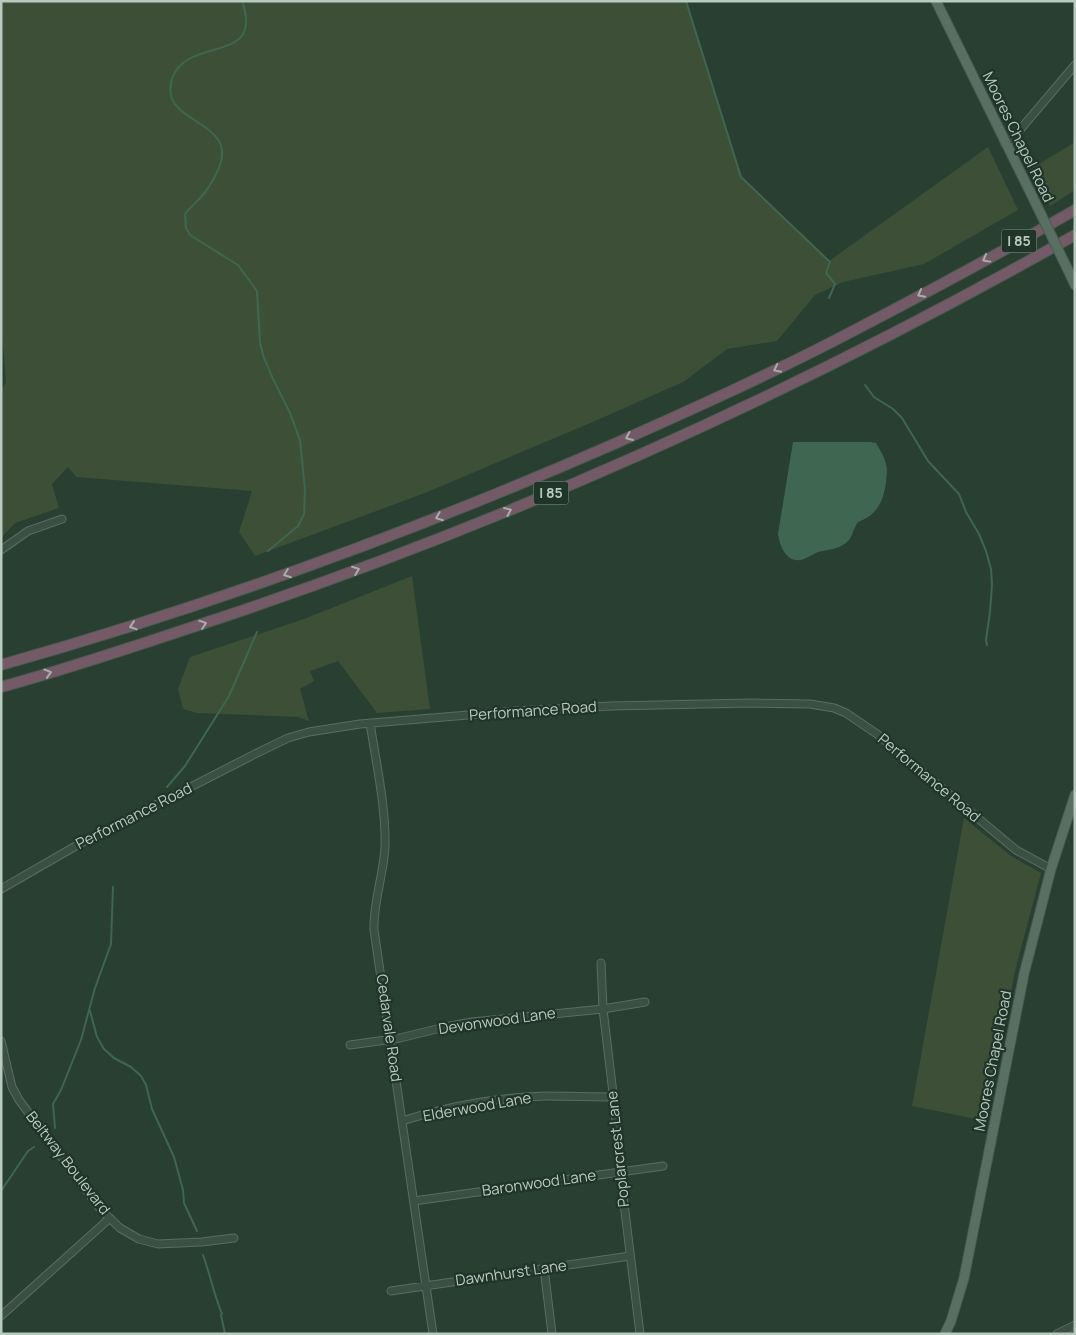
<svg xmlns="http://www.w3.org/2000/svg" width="1076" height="1335" font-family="Manrope,sans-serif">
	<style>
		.green { fill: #3d5037 }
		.water { fill: #3f6651 }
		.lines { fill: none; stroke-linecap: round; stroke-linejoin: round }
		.stream { stroke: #3f6651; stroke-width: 2 }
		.minor-casing { stroke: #5a6d63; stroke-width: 9 }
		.major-casing { stroke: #495b51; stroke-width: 11 }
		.highway-casing { stroke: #475a50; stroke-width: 12 }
		.minor { stroke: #3c4f45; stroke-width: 7 }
		.major { stroke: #5a6f64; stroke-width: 9 }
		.highway { stroke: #745a67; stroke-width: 10 }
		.major-bridge-casing { stroke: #495b51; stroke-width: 11; stroke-linecap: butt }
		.major-bridge { stroke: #5a6f64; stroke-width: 9 }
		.oneway { stroke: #a8aeaa }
		.labels { text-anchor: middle; stroke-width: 4.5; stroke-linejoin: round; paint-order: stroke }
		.shield { fill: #21342a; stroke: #8b9d94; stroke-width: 1 }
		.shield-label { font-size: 14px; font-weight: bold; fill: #b9cac1 }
		.street-label { font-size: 15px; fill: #b9cac1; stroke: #21342a }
	</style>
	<rect width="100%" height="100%" fill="#283f32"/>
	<path class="green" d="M 1,1 L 686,1 L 741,177 L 829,261 L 988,147 L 1018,210 L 924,264 L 843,282 L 815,295 L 777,341 L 727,349 L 683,382 L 595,421 L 425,493 L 255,556 L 239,532 L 252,491 L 76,477 L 68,467 L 52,484 L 59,508 L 15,523 L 1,538 L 1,389 L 6,383 L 1,322 Z
		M 1075,142 L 1075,190 L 1050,206 L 1031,169 Z
		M 412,576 L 430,709 L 377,713 L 338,661 L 310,671 L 314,681 L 300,689 L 309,721 L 298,717 L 197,713 L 183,709 L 178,689 L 190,657 L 304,619 Z
		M 964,818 L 1011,856 L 1041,873 L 1015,971 L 986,1121 L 912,1106 Z"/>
	<path class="water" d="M 793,442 L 870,442 L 876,443 C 880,450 884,456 886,464 C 888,470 886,477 886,483 C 883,502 877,515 858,522 C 853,528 853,537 847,542 C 840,549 827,550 818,552 C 813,554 809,557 804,559 C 787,565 780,547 778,534 Z"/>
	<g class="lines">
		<path class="stream" d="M 242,1 C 265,66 186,35 172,79 C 157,127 246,118 216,174 C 212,182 207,191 201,197 C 196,203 190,207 185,214 L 186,228 L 190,235 L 238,265 L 257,291 L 260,343 L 264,358 L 273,379 L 290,413 L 300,440 L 305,490 L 304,514 L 298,526 L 268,551
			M 686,1 L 741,177 L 830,262 L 826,273 L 835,284 L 829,298
			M 865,385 L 874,397 L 893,409 L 902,418 L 928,461 L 959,494 L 966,512 L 979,534 L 986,551 L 991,569 L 992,585 L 990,612 L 986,640 L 987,645
			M 167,787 L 185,766 L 229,696 L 257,632
			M 90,1011 L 97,1037 L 104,1049 L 114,1058 L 131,1067 L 141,1076 L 146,1085 L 152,1109 L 174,1157 L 183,1190 L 184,1203 L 197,1231
			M 55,1128 L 53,1104 L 61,1090 L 81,1040 L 95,988 L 111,944 L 113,887
			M 1,1191 L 28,1151 L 34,1147
			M 203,1255 C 210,1274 214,1295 222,1314 L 221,1315 L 225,1334"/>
		<defs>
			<path id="minor" d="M 1005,144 L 1013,138 L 1075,65
				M 1,550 L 28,531 L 62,519
				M 370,723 C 376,762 386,807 385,846 C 384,874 373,901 374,930 L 433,1334
				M 1,889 L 81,843 L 132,817 L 259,752 L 288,738 L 309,732 L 360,724 L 516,711 L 611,706 L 750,703 L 810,704 L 834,708 L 846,713 L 877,734 L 1016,850 L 1051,869
				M 601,963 L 603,1009 L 615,1110 L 620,1171 L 640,1334
				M 1,1041 L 12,1087 L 19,1100 L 101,1210 L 120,1228 L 139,1239 L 158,1244 L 202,1242 L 234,1238
				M 350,1045 L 400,1038 L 445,1027 L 472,1022 L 603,1009 L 645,1002
				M 402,1121 C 448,1106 500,1097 548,1096 C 570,1096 592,1097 613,1097
				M 414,1201 L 663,1166
				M 544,1268 L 552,1334
				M 391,1291 L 630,1256
				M 1,1316 L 110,1218
				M 1057,1334 L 1075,1325"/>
			<path id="major" d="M 936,1 L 1037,206
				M 1067,268 L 1075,285
				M 945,1334 L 951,1321 L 964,1278 L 1024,974 L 1051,869 L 1075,795"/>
			<path id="highway" d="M 1,665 C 210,606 415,531 614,444 C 695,408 775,372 853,331 C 928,292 1002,252 1075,210
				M 1,687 C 75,667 147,642 220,618 C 516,519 803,389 1075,235"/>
		</defs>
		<use href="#minor" class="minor-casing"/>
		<use href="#major" class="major-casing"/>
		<use href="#highway" class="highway-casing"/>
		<use href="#minor" class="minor"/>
		<use href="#major" class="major"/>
		<use href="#highway" class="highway"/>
		<defs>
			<path id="major-bridge" d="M 1037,206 L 1067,268"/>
		</defs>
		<use href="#major-bridge" class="major-bridge-casing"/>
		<use href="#major-bridge" class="major-bridge"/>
	</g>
	<defs><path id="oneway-chevron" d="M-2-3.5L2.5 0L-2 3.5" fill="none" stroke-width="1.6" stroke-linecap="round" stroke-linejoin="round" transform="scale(1.25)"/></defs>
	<g class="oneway">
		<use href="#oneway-chevron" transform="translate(986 259) rotate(151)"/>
		<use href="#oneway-chevron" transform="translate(921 294) rotate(152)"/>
		<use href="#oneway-chevron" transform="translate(777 369) rotate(154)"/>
		<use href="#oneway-chevron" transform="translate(629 437) rotate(156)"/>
		<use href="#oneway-chevron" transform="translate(508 511) rotate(-23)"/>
		<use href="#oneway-chevron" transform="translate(439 517) rotate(159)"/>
		<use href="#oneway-chevron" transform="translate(356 570) rotate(-21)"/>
		<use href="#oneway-chevron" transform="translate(287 574) rotate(160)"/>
		<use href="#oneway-chevron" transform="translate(203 624) rotate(-19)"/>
		<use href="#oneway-chevron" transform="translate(133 626) rotate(162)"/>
		<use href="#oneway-chevron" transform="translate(48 673) rotate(-17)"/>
	</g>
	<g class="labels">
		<g class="shield">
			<rect x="1001.5" y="229.5" width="35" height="23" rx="4"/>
			<rect x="533.5" y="481.5" width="35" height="23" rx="4"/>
		</g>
		<g class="shield-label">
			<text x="1019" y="246">I 85</text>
			<text x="551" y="498">I 85</text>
		</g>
		<g class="street-label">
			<text transform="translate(1018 137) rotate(64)" y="5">Moores Chapel Road</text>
			<text transform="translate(533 711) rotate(-4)" y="5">Performance Road</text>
			<text transform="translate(929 778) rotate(40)" y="5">Performance Road</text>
			<text transform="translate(134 816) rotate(-27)" y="5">Performance Road</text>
			<text transform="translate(497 1021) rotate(-8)" y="5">Devonwood Lane</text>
			<text transform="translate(389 1028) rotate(82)" y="5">Cedarvale Road</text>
			<text transform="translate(993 1061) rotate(-79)" y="5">Moores Chapel Road</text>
			<text transform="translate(477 1107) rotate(-10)" y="5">Elderwood Lane</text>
			<text transform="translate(618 1149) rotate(-96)" y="5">Poplarcrest Lane</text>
			<text transform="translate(68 1163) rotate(52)" y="5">Beltway Boulevard</text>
			<text transform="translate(539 1183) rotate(-8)" y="5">Baronwood Lane</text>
			<text transform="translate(511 1273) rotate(-8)" y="5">Dawnhurst Lane</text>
		</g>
	</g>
	<rect width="1076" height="1335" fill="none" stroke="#b9cac1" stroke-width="5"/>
</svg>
